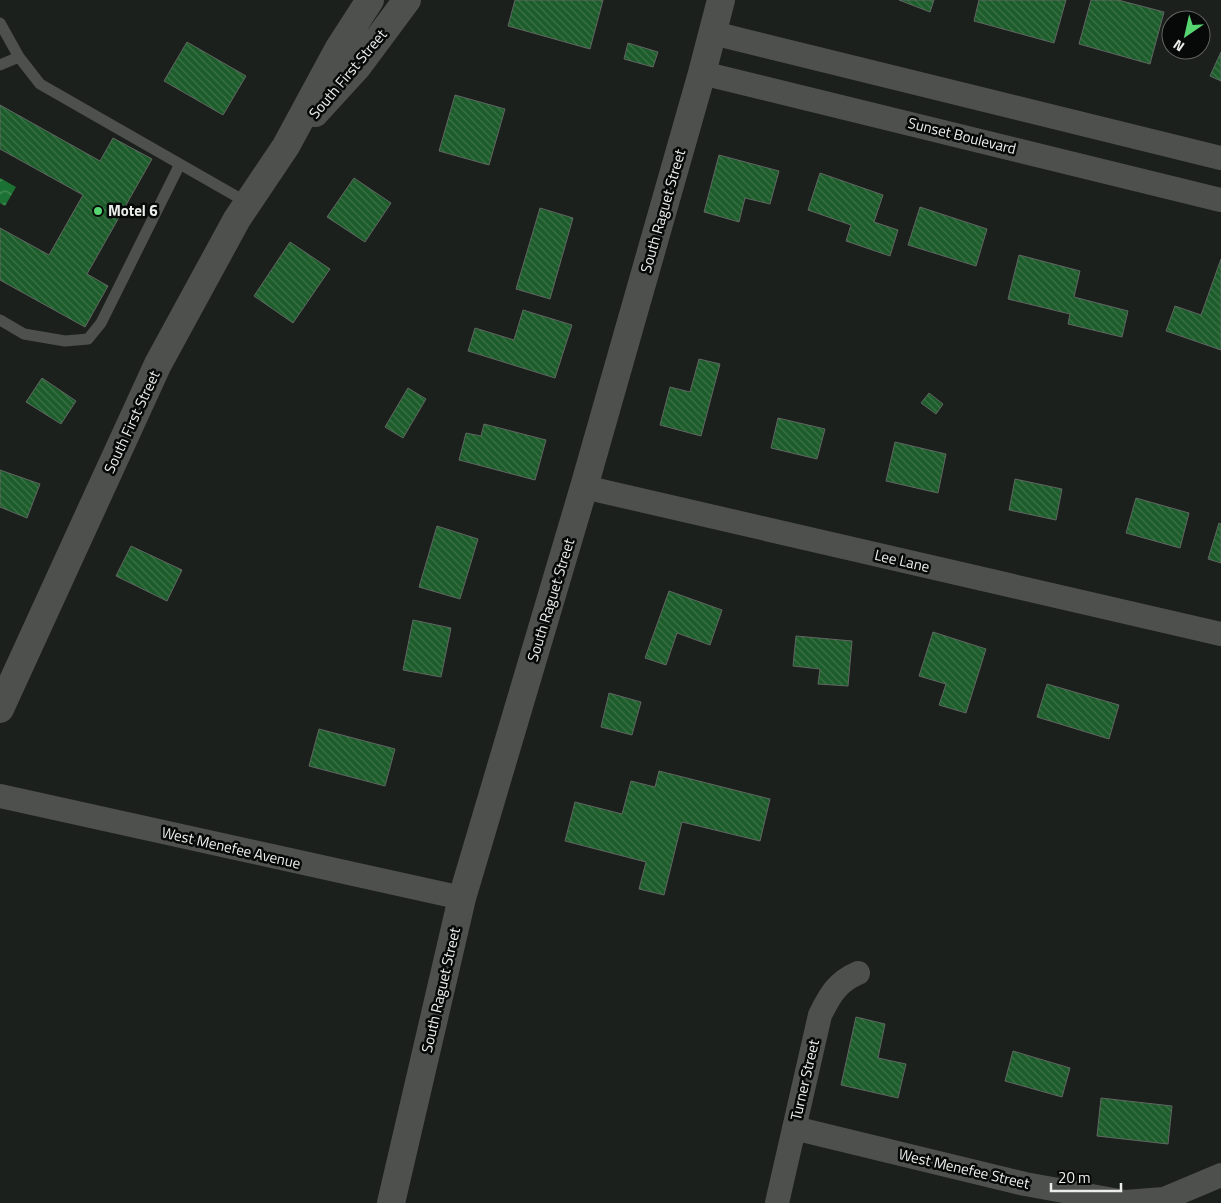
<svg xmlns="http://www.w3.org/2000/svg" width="1221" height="1203" font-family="'Titillium Web',sans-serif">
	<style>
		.water { fill: url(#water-waves) }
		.building { fill: url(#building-back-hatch); stroke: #616662 }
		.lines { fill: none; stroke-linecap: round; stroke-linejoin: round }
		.service { stroke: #4e504e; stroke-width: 11 }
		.minor { stroke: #4e504e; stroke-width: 24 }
		.tertiary { stroke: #4e504e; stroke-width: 28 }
		.poi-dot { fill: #56d671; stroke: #070908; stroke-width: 2 }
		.labels { text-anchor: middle; stroke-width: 5; stroke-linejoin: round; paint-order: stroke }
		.street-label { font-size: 15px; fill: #ebedeb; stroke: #070908 }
		.poi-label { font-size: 15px; font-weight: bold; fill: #ebedeb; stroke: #070908; text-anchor: start }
	</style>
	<defs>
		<pattern id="water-waves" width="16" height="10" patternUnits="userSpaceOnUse" patternTransform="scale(1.25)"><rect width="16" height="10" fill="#1c7232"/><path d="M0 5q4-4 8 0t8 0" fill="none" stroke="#488d5a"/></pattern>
		<pattern id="building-back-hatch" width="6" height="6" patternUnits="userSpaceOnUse" patternTransform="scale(1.25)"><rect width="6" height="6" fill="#1d5c2b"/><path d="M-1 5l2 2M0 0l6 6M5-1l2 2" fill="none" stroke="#3e744a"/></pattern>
	</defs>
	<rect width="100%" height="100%" fill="#1c201c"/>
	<path class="water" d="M 0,178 L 16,187 L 5,206 L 0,203 Z"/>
	<path class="building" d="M 515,0 L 603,0 L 590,49 L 508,26 Z
		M 899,0 L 934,0 L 930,12 Z
		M 979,0 L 1066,0 L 1054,43 L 974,21 Z
		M 1091,0 L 1118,0 L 1164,12 L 1150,64 L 1079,44 Z
		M 187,42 L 246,76 L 223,115 L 164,81 Z
		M 628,43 L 658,52 L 653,67 L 624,59 Z
		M 1221,52 L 1221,81 L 1210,76 Z
		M 455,95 L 505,109 L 489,165 L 439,151 Z
		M 0,105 L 100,161 L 113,138 L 152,159 L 87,274 L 108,286 L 85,327 L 0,280 L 0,228 L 49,255 L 83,195 L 0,149 Z
		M 719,155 L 779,171 L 770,204 L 745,198 L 739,222 L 704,212 Z
		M 820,173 L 883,195 L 874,222 L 898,230 L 890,256 L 846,241 L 851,225 L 808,210 Z
		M 354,178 L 391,203 L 365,242 L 327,217 Z
		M 920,207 L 987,229 L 976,266 L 908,245 Z
		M 540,208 L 573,218 L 550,299 L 516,289 Z
		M 290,242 L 330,269 L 293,323 L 254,296 Z
		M 1019,255 L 1080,271 L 1074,297 L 1128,311 L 1122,337 L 1068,324 L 1070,314 L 1008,299 Z
		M 1221,259 L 1221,350 L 1166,331 L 1175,306 L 1201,315 Z
		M 523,310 L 572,325 L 555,378 L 468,351 L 475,328 L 514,340 Z
		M 699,359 L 720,364 L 701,436 L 660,425 L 670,387 L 690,392 Z
		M 42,378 L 76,401 L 61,424 L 26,402 Z
		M 408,388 L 426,399 L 403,438 L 385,427 Z
		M 929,393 L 943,404 L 936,414 L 921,403 Z
		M 778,418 L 825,429 L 817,459 L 771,448 Z
		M 484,424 L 546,440 L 535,480 L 459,460 L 466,433 L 481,436 Z
		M 895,442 L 946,454 L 938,493 L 886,481 Z
		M 0,470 L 40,484 L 27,518 L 0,507 Z
		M 1015,479 L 1062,489 L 1056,520 L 1009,510 Z
		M 1136,498 L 1189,513 L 1180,548 L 1126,533 Z
		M 1219,523 L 1221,524 L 1221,563 L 1208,559 Z
		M 437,526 L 478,539 L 460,599 L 419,587 Z
		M 131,546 L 182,570 L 167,601 L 116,576 Z
		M 669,591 L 722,610 L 710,645 L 677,633 L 666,665 L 645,658 Z
		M 413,620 L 451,628 L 441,677 L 403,670 Z
		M 933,632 L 986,649 L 966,713 L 939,705 L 946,684 L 919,676 Z
		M 796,636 L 852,641 L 848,686 L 818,684 L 820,669 L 793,666 Z
		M 1047,684 L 1119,705 L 1109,739 L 1037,717 Z
		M 609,693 L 641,702 L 632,735 L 601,727 Z
		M 319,729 L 395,749 L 385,786 L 309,766 Z
		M 659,771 L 770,799 L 760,841 L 682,822 L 664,895 L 639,889 L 646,862 L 565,841 L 575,802 L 622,814 L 631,781 L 655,787 Z
		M 856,1017 L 885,1024 L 878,1058 L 906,1064 L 898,1098 L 841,1085 Z
		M 1013,1051 L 1070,1068 L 1062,1097 L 1005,1081 Z
		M 1101,1098 L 1172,1106 L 1168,1144 L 1097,1136 Z"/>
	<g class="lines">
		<path class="service" d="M 0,23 L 19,57 L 40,84 L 248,203
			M 0,65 L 19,57
			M 0,320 L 24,334 L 65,341 L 88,339 L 101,323 L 180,164"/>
		<path class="minor" d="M 713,33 L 1221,158
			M 702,73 L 1221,200
			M 584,487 L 1221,634
			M 0,796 L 462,898
			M 794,1128 L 1025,1184 L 1125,1202 L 1164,1199 L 1221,1175
			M 777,1203 L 820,1015 C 830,995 837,982 858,973"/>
		<path class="tertiary" d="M 315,113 L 358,66 L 407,0
			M 0,709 L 158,364 L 237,219 L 286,146 L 339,48 L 370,0
			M 391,1203 L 462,898 L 584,487 L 702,73 L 721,0"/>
	</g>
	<circle class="poi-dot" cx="98" cy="211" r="5"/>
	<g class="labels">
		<g class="street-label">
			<text transform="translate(348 74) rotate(-50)" y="5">South First Street</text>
			<text transform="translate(962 136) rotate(14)" y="5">Sunset Boulevard</text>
			<text transform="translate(663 211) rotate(-74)" y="5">South Raguet Street</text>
			<text transform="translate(132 422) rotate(-65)" y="5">South First Street</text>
			<text transform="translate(902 561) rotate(13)" y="5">Lee Lane</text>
			<text transform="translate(551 600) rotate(-73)" y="5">South Raguet Street</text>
			<text transform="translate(231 848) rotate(13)" y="5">West Menefee Avenue</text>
			<text transform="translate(441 990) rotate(-77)" y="5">South Raguet Street</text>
			<text transform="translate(805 1080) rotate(-77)" y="5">Turner Street</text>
			<text transform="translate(964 1169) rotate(13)" y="5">West Menefee Street</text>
		</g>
		<g class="poi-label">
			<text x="108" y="216">Motel 6</text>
		</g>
	</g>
	<g transform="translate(1186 35) rotate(214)"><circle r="24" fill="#070908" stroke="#626463"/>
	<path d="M0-4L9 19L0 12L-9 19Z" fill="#56d671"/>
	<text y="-8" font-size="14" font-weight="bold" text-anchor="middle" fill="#ebedeb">N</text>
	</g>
	<path d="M1051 1183v8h70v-8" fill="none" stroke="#ebedeb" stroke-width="2.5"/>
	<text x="1058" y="1183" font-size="15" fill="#ebedeb" stroke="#070908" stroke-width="4" paint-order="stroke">20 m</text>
</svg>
